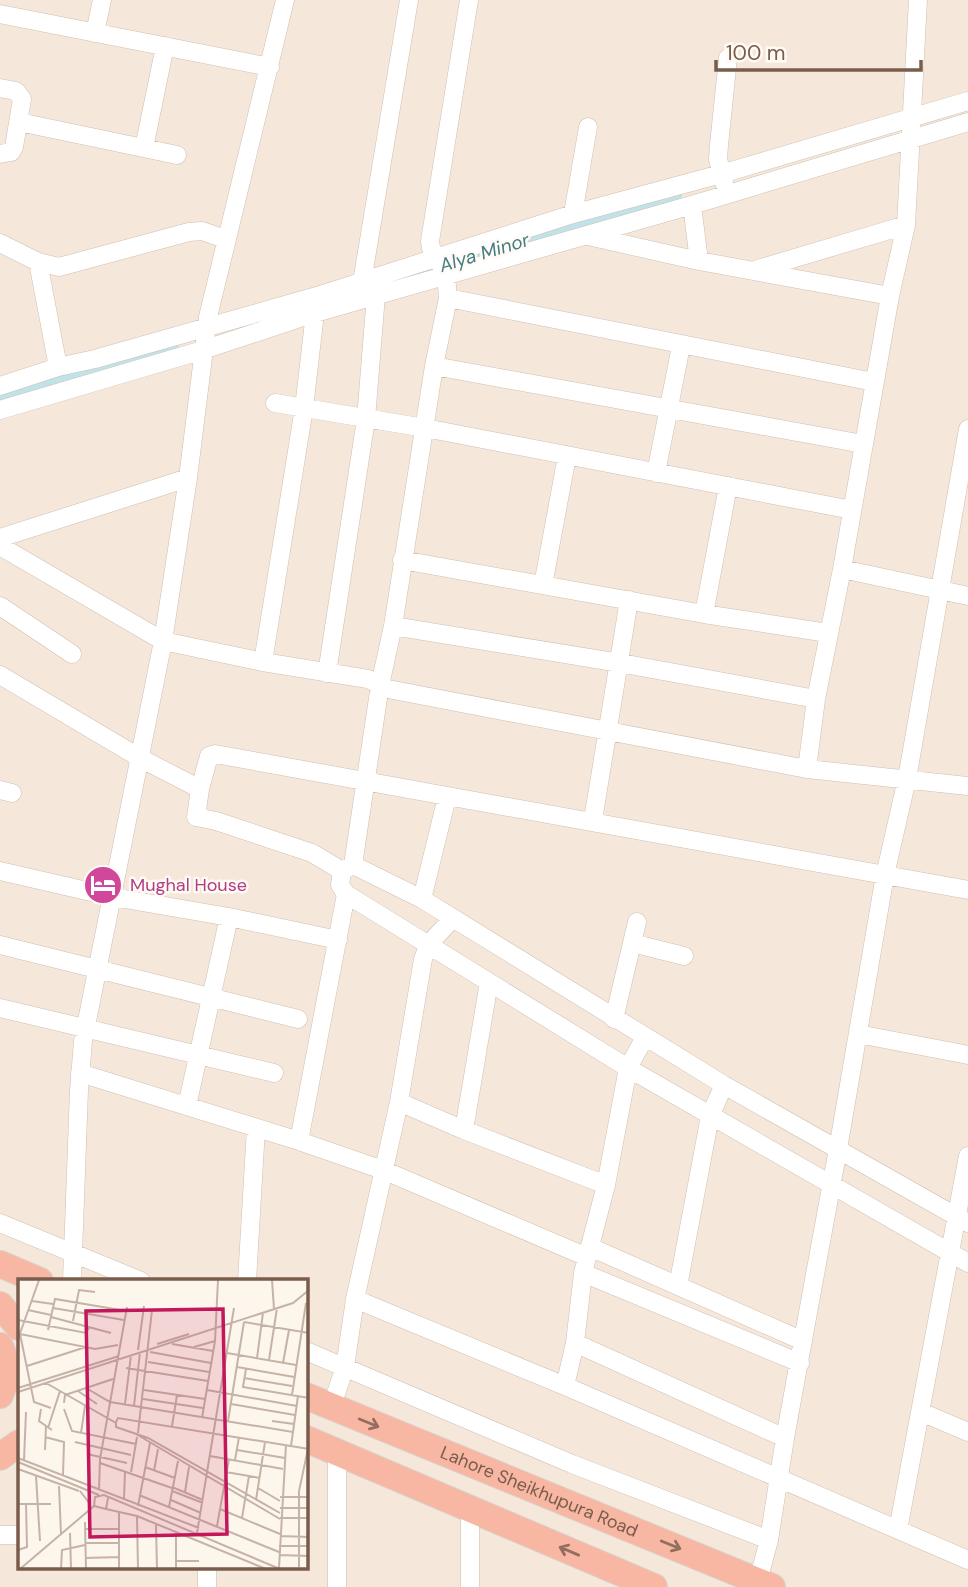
<svg xmlns="http://www.w3.org/2000/svg" width="968" height="1587" font-family="'DM Sans',sans-serif">
	<style>
		.residential { fill: #f5e8da; fill-rule: evenodd }
		.lines { fill: none; stroke-linecap: round; stroke-linejoin: round }
		.canal { stroke: #bfe3e8; stroke-width: 14 }
		.minor-casing { stroke: #d1beb0; stroke-width: 19 }
		.highway-casing { stroke: #dad1cd; stroke-width: 28 }
		.minor { stroke: #fff; stroke-width: 18 }
		.highway { stroke: #f7b7a3; stroke-width: 26 }
		.oneway { stroke: #936e5e }
		.labels { text-anchor: middle; stroke-width: 5; stroke-linejoin: round; paint-order: stroke }
		.hotel-label { font-size: 18px; fill: #b23c85; stroke: #fffaf3; text-anchor: start }
		.street-label { font-size: 18px; fill: #7a5c4d; stroke: #fffaf3 }
		.water-label { font-size: 19px; font-style: italic; fill: #437c86; stroke: #fffaf3 }
		.inset-road { fill: none; stroke: #c5b3a7; stroke-width: 2 }
		.view { fill: #c2185b; fill-opacity: 0.15; stroke: #c2185b; stroke-width: 3.5 }
		.inset-edge { fill: none; stroke: #7a5c4d; stroke-width: 3.5 }
	</style>
	<rect width="100%" height="100%" fill="#fdf6ec"/>
	<path class="residential" d="M 0,0 L 968,0 L 968,1587 L 0,1587 ZM 19,1281 L 306,1281 L 306,1568 L 19,1568 Z"/>
	<g class="lines">
		<path class="canal" d="M 436,267 L 675,195
			M 0,397 L 172,346"/>
		<defs>
			<path id="minor" d="M 0,14 L 270,67
				M 95,33 L 102,0
				M 0,88 L 16,91 L 22,99 L 14,147 L 11,152 L 0,154
				M 19,122 L 177,155
				M 144,148 L 165,46
				M 724,183 L 718,159 L 719,145 L 728,58
				M 692,205 L 699,261
				M 573,214 L 588,127
				M 588,236 L 699,261 L 890,296
				M 0,243 L 38,262 L 59,267 L 189,232 L 202,231 L 225,239
				M 38,262 L 58,367
				M 758,269 L 906,225
				M 362,282 L 409,0
				M 448,298 L 874,382
				M 434,366 L 863,444
				M 0,386 L 58,367 L 95,359 L 317,296 L 573,214 L 721,174 L 968,101
				M 275,403 L 425,428 L 852,510
				M 0,410 L 203,350 L 315,313 L 692,205 L 968,122
				M 656,473 L 681,346
				M 0,538 L 188,478
				M 0,546 L 163,641 L 263,662 L 368,679 L 388,689 L 807,769 L 968,786
				M 402,560 L 704,614 L 828,633
				M 842,569 L 968,596
				M 543,585 L 567,456
				M 0,606 L 72,654
				M 704,614 L 728,486
				M 393,626 L 620,663 L 816,699
				M 263,662 L 304,408 L 315,313
				M 327,673 L 366,419 L 376,295
				M 0,675 L 140,758 L 200,789
				M 807,769 L 816,699 L 842,569 L 890,296 L 906,225 L 918,0
				M 0,790 L 12,793
				M 593,820 L 629,600
				M 353,865 L 380,685 L 393,626 L 434,366 L 448,298 L 446,274 L 431,248 L 430,241 L 469,0
				M 0,871 L 113,897 L 229,917 L 338,940
				M 342,871 L 312,853 L 216,821 L 196,817 L 200,789 L 209,756 L 215,754 L 968,890
				M 422,899 L 447,797
				M 632,943 L 684,956
				M 0,945 L 298,1019
				M 0,1008 L 274,1073
				M 614,1019 L 637,922
				M 858,1034 L 968,1055
				M 80,1073 L 299,1141 L 383,1170 L 587,1257
				M 399,1102 L 464,1130 L 606,1185
				M 187,1106 L 229,917
				M 464,1130 L 489,982
				M 299,1141 L 346,894
				M 0,1223 L 141,1281
				M 968,1223 L 724,1085 L 422,899 L 353,865 L 342,871 L 340,885 L 346,894 L 628,1068 L 968,1263
				M 590,1247 L 803,1341
				M 583,1273 L 800,1363
				M 72,1281 L 79,1090 L 83,1041 L 163,641 L 188,478 L 208,317 L 285,0
				M 247,1281 L 256,1128
				M 678,1286 L 710,1116 L 724,1085
				M 355,1299 L 565,1386 L 968,1560
				M 575,1343 L 785,1438
				M 306,1351 L 572,1464 L 769,1540
				M 565,1386 L 575,1343 L 583,1273 L 606,1185 L 628,1068 L 645,1037
				M 331,1408 L 345,1367 L 355,1299 L 399,1102 L 423,959 L 429,944 L 453,918
				M 921,1412 L 968,1432
				M 337,1450 L 337,1587
				M 898,1530 L 968,1156
				M 0,1535 L 19,1535
				M 758,1581 L 769,1540 L 785,1438 L 838,1149 L 885,875 L 907,779 L 968,429
				M 207,1587 L 207,1568
				M 470,1587 L 470,1509"/>
			<g id="highway">
				<path d="M 0,1264 L 40,1281"/>
				<path d="M 0,1305 L 19,1327"/>
				<path d="M 0,1346 C 8,1363 8,1378 0,1395"/>
				<path id="s1" d="M 306,1396 L 772,1587"/>
				<path d="M 306,1439 L 654,1587"/>
				<path d="M 0,1457 L 19,1443"/>
			</g>
		</defs>
		<use href="#minor" class="minor-casing"/>
		<use href="#highway" class="highway-casing"/>
		<use href="#minor" class="minor"/>
		<use href="#highway" class="highway"/>
	</g>
	<defs><path id="oneway-shaft" d="M-6 0H5M1.5-3L5.5 0L1.5 3" fill="none" stroke-width="1.6" stroke-linecap="round" stroke-linejoin="round" transform="scale(1.75)"/></defs>
	<g class="oneway">
		<use href="#oneway-shaft" transform="translate(369 1423) rotate(22)"/>
		<use href="#oneway-shaft" transform="translate(671 1545) rotate(22)"/>
		<use href="#oneway-shaft" transform="translate(569 1551) rotate(-157)"/>
	</g>
	<defs>
		<symbol id="hotel-disc" viewBox="-11 -11 22 22"><circle r="9.5" fill="#d1479c" stroke="#fffaf3"/><path d="M-6-4.5h1.5V1H6V5H4.5V3h-9V5H-6ZM-4 0a1.8 1.8 0 1 1 3.6 0ZM.5 0V-2.5h3Q6-2.5 6 0Z" fill="#fff"/></symbol>
	</defs>
	<g fill-rule="evenodd">
		<use href="#hotel-disc" x="81" y="863" width="44" height="44"/>
	</g>
	<g class="labels">
		<g class="hotel-label">
			<text x="130" y="891">Mughal House</text>
		</g>
		<g class="street-label">
			<text dy="6" stroke="none"><textPath href="#s1" startOffset="252">Lahore Sheikhupura Road</textPath></text>
		</g>
		<g class="water-label">
			<text transform="translate(484 252) rotate(-17)" y="7">Alya Minor</text>
		</g>
	</g>
	<g transform="translate(18 1279)">
		<rect width="290" height="290" fill="#fdf6ec"/>
		<path class="inset-road" d="M 254,1 L 256,30M 14,22 L 35,25M 35,29 L 106,41M 10,31 L 33,36M 33,38 L 93,54M 0,41 L 68,54 L 71,49M 55,42 L 61,11 L 77,13M 226,43 L 291,54M 30,51 L 37,20 L 108,32M 0,60 L 21,1M 139,65 L 171,55M 154,65 L 195,72M 176,68 L 197,62M 120,71 L 126,27M 132,73 L 193,84M 209,74 L 278,86M 239,79 L 245,34M 251,81 L 259,29M 130,83 L 191,93M 265,84 L 271,51M 9,87 L 68,68M 219,88 L 276,98M 108,89 L 190,102M 228,90 L 225,108 L 291,119M 226,99 L 274,107M 28,104 L 98,144 L 98,148 L 130,159 L 262,234M 0,109 L 101,77M 68,109 L 92,123 L 275,153 L 273,167M 126,111 L 187,120M 189,111 L 279,127M 60,112 L 79,125M 0,113 L 275,24 L 291,11M 274,116 L 288,24M 125,120 L 185,129M 46,124 L 47,116 L 95,100M 107,125 L 113,76M 213,125 L 277,136M 116,127 L 122,73M 33,129 L 16,123 L 2,55 L 77,70 L 100,66M 23,130 L 21,142 L 34,151M 46,130 L 54,152 L 118,165M 184,139 L 197,62 L 200,1M 210,142 L 226,43M 254,142 L 276,145M 98,143 L 100,139 L 291,170M 154,147 L 159,116M 30,149 L 42,112M 275,153 L 280,117M 63,154 L 67,127M 120,154 L 134,31M 118,155 L 262,240M 27,158 L 46,163 L 45,196M 57,163 L 113,176M 27,171 L 28,147M 219,171 L 267,179M 69,175 L 109,184M 192,177 L 265,190M 0,179 L 181,249M 6,181 L 8,133M 217,181 L 221,158M 0,183 L 81,216M 82,184 L 154,209M 127,188 L 157,199M 0,190 L 61,212M 136,192 L 140,170M 113,193 L 119,158M 208,193 L 242,199M 18,197 L 22,262M 41,207 L 43,255M 154,208 L 185,221M 240,209 L 262,222M 81,211 L 82,180 L 109,28M 62,212 L 72,225 L 71,231M 154,212 L 185,224M 167,213 L 171,188M 121,216 L 261,273M 262,218 L 291,218M 90,219 L 88,230 L 76,227 L 77,218 L 86,216 L 262,290M 106,220 L 107,192M 153,221 L 183,234M 238,221 L 247,163M 0,225 L 33,225M 120,227 L 132,164M 151,228 L 160,182M 262,229 L 291,229M 88,230 L 119,237 L 248,290M 202,230 L 262,255M 101,232 L 101,290M 119,238 L 120,290M 224,239 L 231,197M 262,239 L 291,239M 67,243 L 68,290M 138,246 L 139,290M 199,247 L 211,180M 67,250 L 101,250M 52,254 L 53,290M 158,254 L 158,290M 179,254 L 216,29M 262,257 L 291,258M 67,264 L 101,264M 261,267 L 291,267M 0,271 L 9,268 L 8,225M 261,276 L 291,277M 67,279 L 101,278M 158,282 L 181,282M 281,288 L 281,212 L 291,165M 261,289 L 268,166M 2,290 L 76,227M 43,290 L 44,271 L 67,266M 68,290 L 108,290"/>
		<path class="view" d="M 205,30 L 209,255 L 72,258 L 68,32 Z"/>
		<rect width="290" height="290" class="inset-edge"/>
	</g>
	<path d="M716 60v10h205v-10" fill="none" stroke="#7a5c4d" stroke-width="3.5"/>
	<text x="726" y="60" font-size="21" fill="#7a5c4d" stroke="#fffaf3" stroke-width="5" paint-order="stroke">100 m</text>
</svg>
